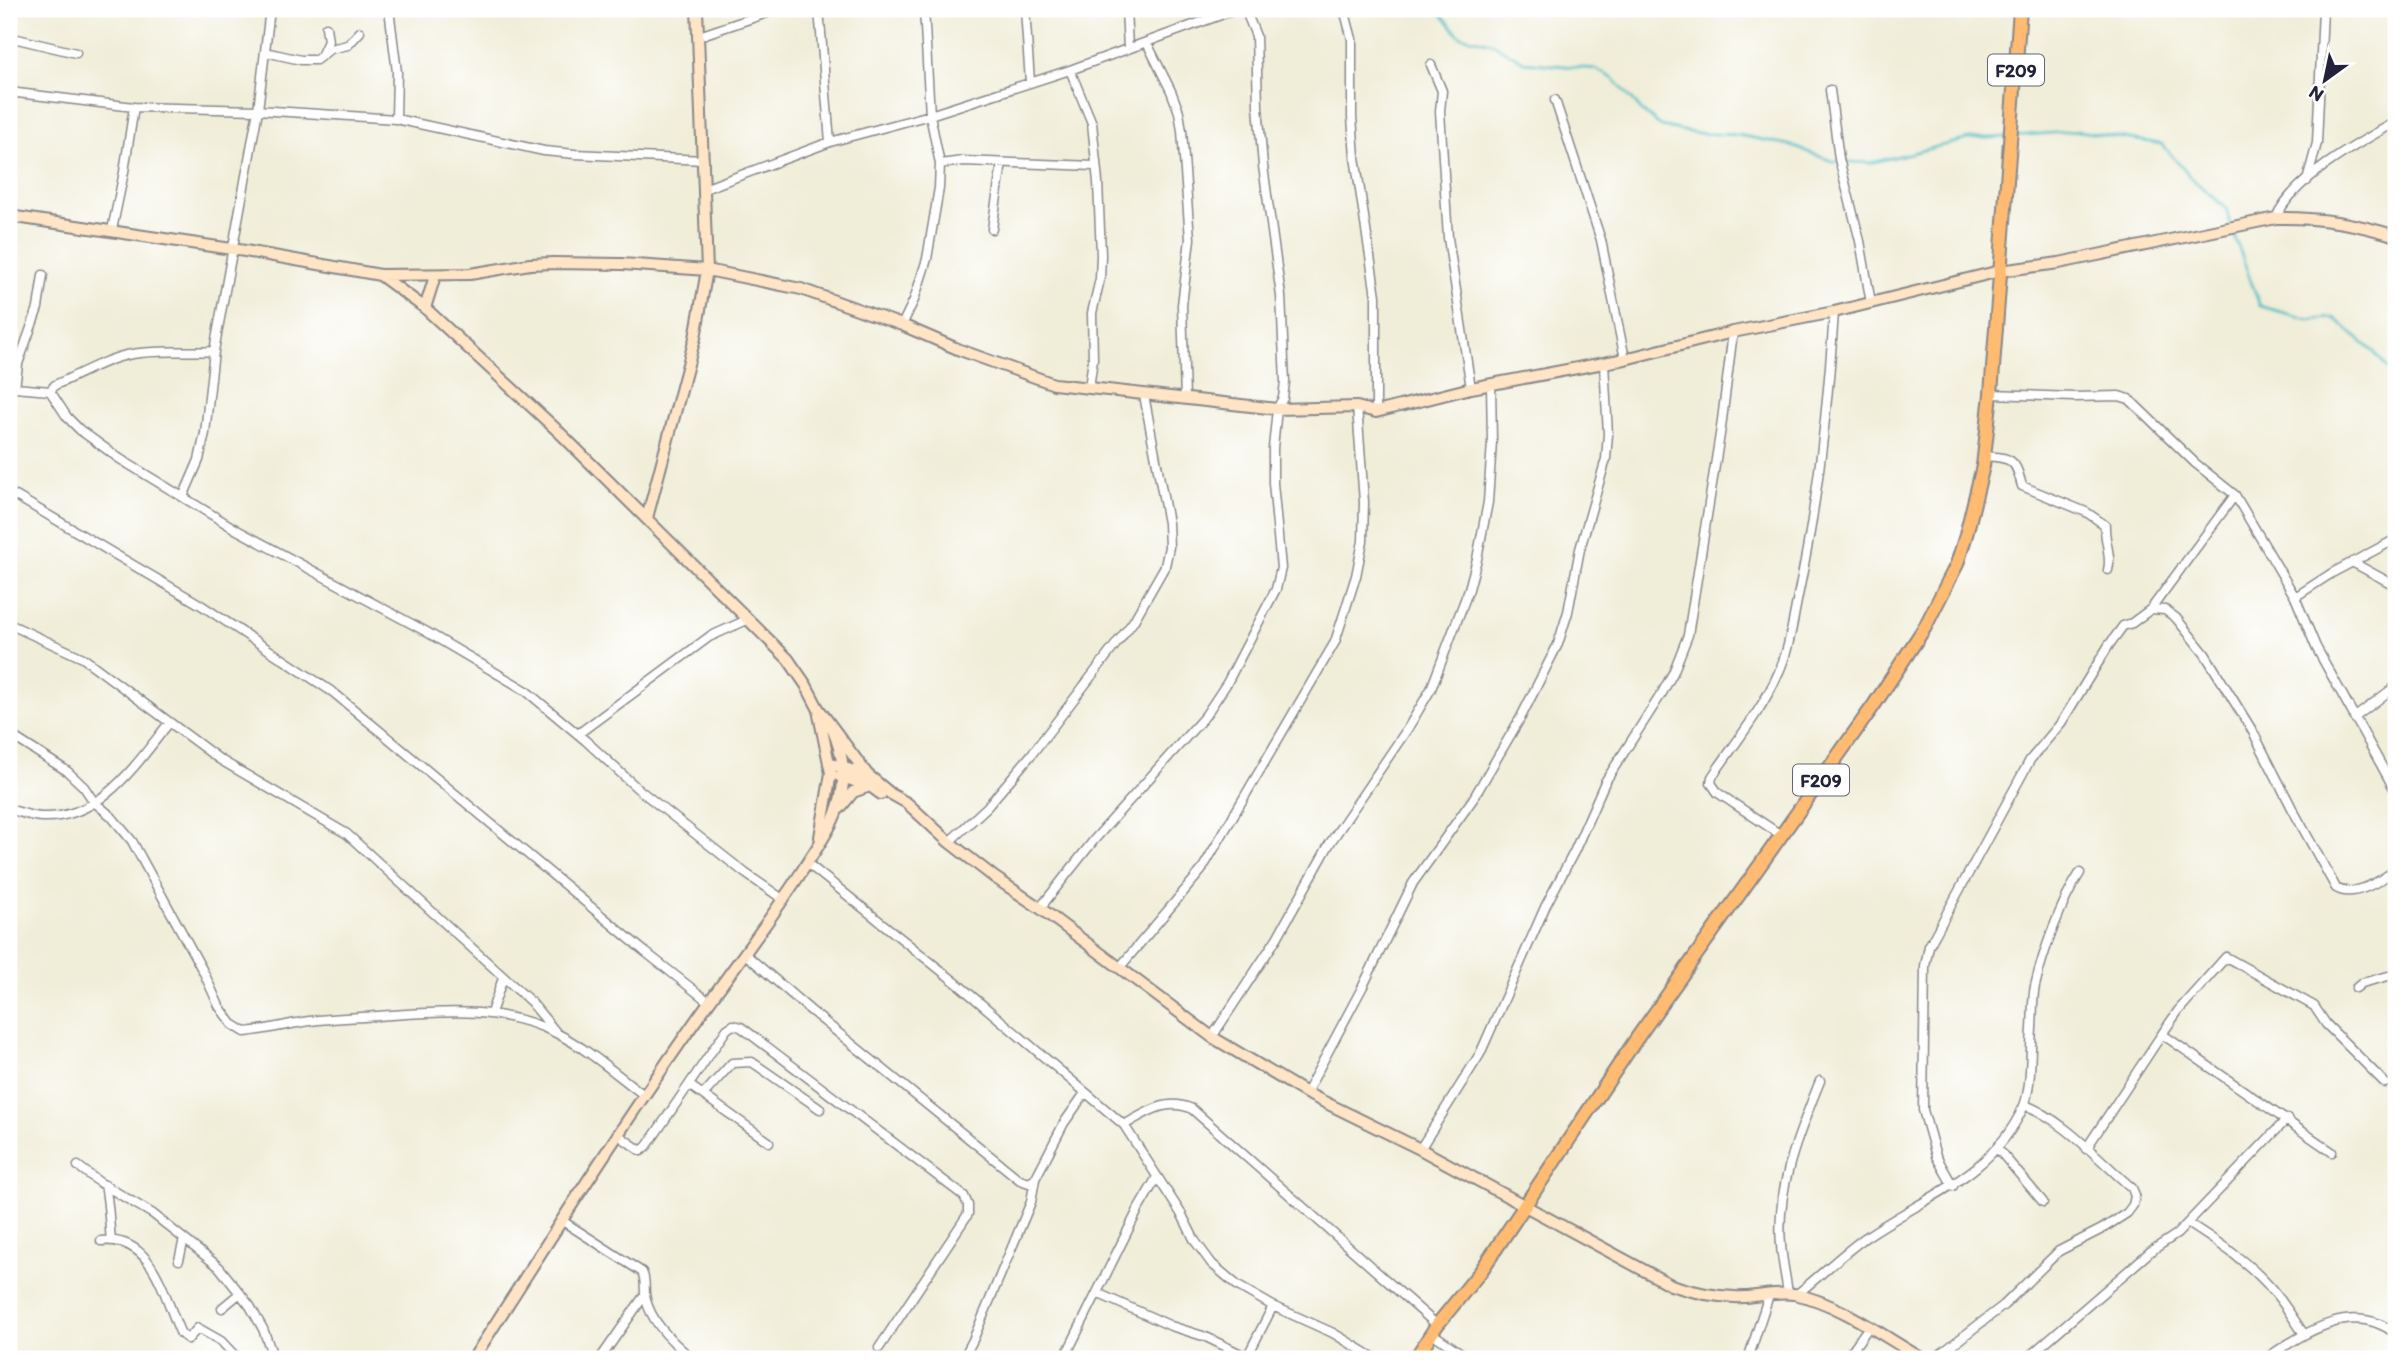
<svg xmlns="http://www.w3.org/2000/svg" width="2405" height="1368" font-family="Itim,sans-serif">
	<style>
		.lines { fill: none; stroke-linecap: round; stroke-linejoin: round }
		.stream { stroke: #4ebcc6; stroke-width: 2.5 }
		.street-casing { stroke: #89888a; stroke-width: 11 }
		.secondary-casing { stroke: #89888a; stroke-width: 14 }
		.primary-casing { stroke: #89888a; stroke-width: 16 }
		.street { stroke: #fff; stroke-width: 8 }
		.secondary { stroke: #ffe4c6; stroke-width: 10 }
		.primary { stroke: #ffbb71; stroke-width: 12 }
		.labels { text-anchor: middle; stroke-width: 5; stroke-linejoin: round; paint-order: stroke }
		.shield { fill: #fff; stroke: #646476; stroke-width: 2 }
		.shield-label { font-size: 19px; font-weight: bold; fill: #22223b }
	</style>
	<rect width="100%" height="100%" fill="#fff"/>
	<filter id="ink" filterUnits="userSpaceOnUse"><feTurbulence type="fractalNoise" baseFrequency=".0143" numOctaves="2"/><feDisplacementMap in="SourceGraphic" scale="14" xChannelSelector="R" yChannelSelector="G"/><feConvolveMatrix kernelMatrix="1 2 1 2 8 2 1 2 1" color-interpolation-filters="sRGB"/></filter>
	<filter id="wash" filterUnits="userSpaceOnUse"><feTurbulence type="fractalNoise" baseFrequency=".00686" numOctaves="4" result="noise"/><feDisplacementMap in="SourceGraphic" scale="28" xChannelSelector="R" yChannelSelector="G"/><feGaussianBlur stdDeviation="1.57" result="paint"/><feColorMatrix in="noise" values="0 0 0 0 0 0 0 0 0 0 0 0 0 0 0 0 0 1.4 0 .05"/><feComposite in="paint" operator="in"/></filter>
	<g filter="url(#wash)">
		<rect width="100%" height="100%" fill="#f0edd8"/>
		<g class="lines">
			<path class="stream" d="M 1437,9 L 1460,36 L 1492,43 L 1524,62 L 1595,69 L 1614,79 L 1643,112 L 1661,126 L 1693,133 L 1738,135 L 1789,145 L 1832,161 L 1870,163 L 1969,139 L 2007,137
				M 2014,136 L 2079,131 L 2162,144 L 2191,178 L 2226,208 L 2230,223
				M 2232,229 L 2260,306 L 2311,320 L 2334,318 L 2373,351 L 2396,378"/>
		</g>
	</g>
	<g filter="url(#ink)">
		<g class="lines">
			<defs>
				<path id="street" d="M 389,9 L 397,72 L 396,119
					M 819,9 L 830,142
					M 1025,9 L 1030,82
					M 1126,9 L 1128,48
					M 1344,9 L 1352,39 L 1352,117 L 1355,157 L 1376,296 L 1376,412
					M 699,36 L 779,9
					M 9,37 L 76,53
					M 1147,43 L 1171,91 L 1179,112 L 1182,131 L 1190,239 L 1182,305 L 1185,399
					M 265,52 L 301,60 L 316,60 L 330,49 L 348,45 L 360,32
					M 322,54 L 328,41 L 326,27
					M 1431,65 L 1442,91 L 1440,111 L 1448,238 L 1471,388
					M 1070,70 L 1092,123 L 1098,182 L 1101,255 L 1100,279 L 1092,313 L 1093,359 L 1089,388
					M 1830,90 L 1839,159 L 1860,241 L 1871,303
					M 9,92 L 134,107 L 258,110 L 396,119 L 544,151 L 575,154 L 704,160
					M 1555,100 L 1601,240 L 1625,359
					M 940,164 L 963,161 L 1095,166
					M 2307,181 L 2317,143 L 2323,9
					M 704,189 L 830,142 L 930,115 L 1070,70 L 1237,9
					M 2276,218 C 2292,179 2360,142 2396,122
					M 992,229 L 1002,163
					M 112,230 L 124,172 L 134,107
					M 43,275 L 38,308 L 18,364 L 15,388 L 50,391 L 55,385 C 79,375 107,358 132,354 C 159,349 187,353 214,351
					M 902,325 L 914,300 L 927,259 L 939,188 L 940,164 L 930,115 L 924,9
					M 50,391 L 67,417 L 80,430 L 120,459 L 237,530 L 425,631 L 525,690 L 586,741 L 637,788 L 745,873 L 784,900
					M 1991,394 L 2074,397 L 2119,396 L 2129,399 L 2195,463 L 2235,495 L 2295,597 L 2316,647 L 2396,792
					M 1984,456 C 2013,458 2015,459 2022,486 L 2086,512 L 2105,525 C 2104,540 2112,556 2108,570
					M 9,492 L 201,605 L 334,693 L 644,951 L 709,1002
					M 183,497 L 199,460 L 205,433 L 214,351 L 258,110 L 270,9
					M 2352,562 L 2396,586
					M 2295,597 L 2332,573 L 2396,539
					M 2151,609 L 2165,610 L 2176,618 L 2205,654 L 2253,732 L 2294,812 L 2336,888 C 2353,899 2382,880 2396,869
					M 9,624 L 83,658 L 219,759 L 347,834 L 531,1002 L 555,1031
					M 2354,718 L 2396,686
					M 9,734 L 67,771 L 84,787 L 94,802 L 111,816 L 132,841 L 204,973 L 219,1006 L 232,1024 L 245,1032 C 265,1030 284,1025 303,1022 C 328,1018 353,1018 378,1016 C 438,1012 501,1005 556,1033 C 588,1049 616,1074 644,1095
					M 578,734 L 709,637 L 749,619
					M 9,809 C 19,812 30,816 41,817 C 101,820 136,764 169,723
					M 1781,835 L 1718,793 L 1711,783 L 1712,777 C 1735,743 1762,710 1778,674 C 1790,648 1793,619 1799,591 C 1818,500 1828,405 1834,312
					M 949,842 L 987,807 L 1031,755 L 1133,622 L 1165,566 L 1169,547 L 1168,523 L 1144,395
					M 807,863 L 959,985 L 1124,1125 L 1182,1215 L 1195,1241 L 1212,1264 L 1238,1286 L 1273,1306 L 1333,1333 L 1376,1359
					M 1040,908 L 1094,840 L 1205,716 L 1227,683 L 1276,589 L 1281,568 L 1273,483 L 1273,448 L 1277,409 L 1283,398 L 1285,382 L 1281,296 L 1263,166 L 1258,106 L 1256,36 L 1245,9
					M 744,953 L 810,1010 L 1020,1180 L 1029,1183 L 1035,1179 L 1064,1123 L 1085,1093
					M 1120,967 L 1201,871 L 1335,642 L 1356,576 L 1363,541 L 1364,502 L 1357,407
					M 2356,988 L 2362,983 L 2396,974
					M 491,1013 L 503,978
					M 2162,1034 L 2178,1011 L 2226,957 L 2314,1006 L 2326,1024 L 2385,1083
					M 1212,1037 L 1277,938 L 1330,843 L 1408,728 L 1431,689 L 1469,589 L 1477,559 L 1488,502 L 1492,442 L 1491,384
					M 689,1085 L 769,1142
					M 1306,1093 L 1363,986 L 1413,883 L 1473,799 L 1521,717 L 1558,644 L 1568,612 L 1580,549 L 1606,459 L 1608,434 L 1604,363
					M 703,1095 L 732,1063 L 752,1062 L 820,1109
					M 1124,1125 C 1146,1113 1166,1097 1192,1109 L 1437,1325
					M 617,1134 L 641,1151 L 647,1146 L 727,1029 L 733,1025 L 741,1027 L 964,1196 L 968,1205 L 968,1214 L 879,1348
					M 1420,1149 L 1480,1054 L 1546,905 L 1574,852 L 1605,782 L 1662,693 L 1673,673 L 1688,635 L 1721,428 L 1733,332
					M 1998,1149 L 2043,1202
					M 2086,1149 L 2162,1034 L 2332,1152
					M 78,1166 L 99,1182 L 153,1214 L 219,1267 L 250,1306 L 263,1329 L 274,1359
					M 105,1185 C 109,1204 109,1222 111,1241
					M 1953,1186 L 1936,1156 L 1923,1110 L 1925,966 L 1929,946 L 2030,760 L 2061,723 L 2109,645 L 2123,626 L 2132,623 L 2151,609 L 2235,495
					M 561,1220 L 642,1272 C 647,1282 643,1289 646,1299 C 651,1323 674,1344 693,1359
					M 2188,1223 C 2219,1243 2252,1264 2275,1293 C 2286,1306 2294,1320 2304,1334
					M 101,1241 C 155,1235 164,1299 181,1334 L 188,1339 L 198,1328 L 221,1341 L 238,1359
					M 179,1260 L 184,1239
					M 1097,1293 L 1171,1326 L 1206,1337 L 1247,1357
					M 1788,1294 C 1786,1277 1782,1261 1781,1245 C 1776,1187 1799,1133 1820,1081
					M 1796,1295 C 1820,1276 1842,1254 1866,1237 C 1924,1197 1991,1177 2023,1108 C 2032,1089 2030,1051 2032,1029 C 2033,1015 2032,1000 2035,986 C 2043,952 2061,902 2080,873
					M 222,1308 L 240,1293
					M 1433,1334 L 1470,1359
					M 600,1359 L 644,1296
					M 963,1359 L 973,1340 L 1031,1202 L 1035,1179
					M 1064,1359 L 1139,1208 L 1157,1177
					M 1246,1359 L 1273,1306
					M 1748,1359 L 1769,1295
					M 1846,1359 L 1868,1328
					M 1934,1359 L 2004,1305 L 2059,1251 L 2102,1229 L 2127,1213 L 2133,1205 L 2135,1196 L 2132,1188 C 2099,1160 2064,1120 2025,1105
					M 2026,1359 L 2151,1251 L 2177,1234 L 2287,1119
					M 2265,1359 C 2303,1334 2352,1299 2396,1334"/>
				<path id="secondary" d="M 9,216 L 245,251 L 380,275 L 470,274 L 530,264 L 553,263 L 622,264 L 707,270 L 801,289 L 902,325 L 960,350 L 1054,384 L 1277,409 L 1357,407 L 1376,412 L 1471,388 L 1625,359 L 1733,332 L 1834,312 L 2000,271 L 2059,263 L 2276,218 C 2318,217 2356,223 2396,236
					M 380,275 L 425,308 L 558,431 L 788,659 L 806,685 L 818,708 L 867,774
					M 425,308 L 435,276
					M 647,518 L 695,338 L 707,270 L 697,9
					M 819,715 L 831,773 L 820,837
					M 831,764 L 868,775 L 891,794 L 907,803 L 949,842 L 994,877 L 1040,908 L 1212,1037 L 1306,1093 L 1420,1149 L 1671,1285 C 1695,1293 1721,1298 1745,1297 C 1761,1296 1778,1292 1794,1294 C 1839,1303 1883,1336 1923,1359
					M 839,776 L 870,786 L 881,794
					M 840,808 L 853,792 L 870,786
					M 473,1359 C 545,1246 617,1133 694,1023 C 731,971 770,921 804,868 C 815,850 829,832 836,813 C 848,782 844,755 831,726"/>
				<path id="primary" d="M 1415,1359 L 1437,1325 L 1481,1271 L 1637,1038 L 1874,705 L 1925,627 L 1957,564 L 1966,535 L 1983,466 L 1991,394 L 2020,9"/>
			</defs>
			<use href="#street" class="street-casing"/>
			<use href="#secondary" class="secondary-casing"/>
			<use href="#primary" class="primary-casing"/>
			<use href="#street" class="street"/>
			<use href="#secondary" class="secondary"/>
			<use href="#primary" class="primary"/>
		</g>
	</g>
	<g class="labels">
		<g class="shield">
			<rect x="1988" y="54.5" width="56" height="31" rx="5"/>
			<rect x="1793" y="764.5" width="56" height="31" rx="5"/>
		</g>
		<g class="shield-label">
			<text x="2016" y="77">F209</text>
			<text x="1821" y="787">F209</text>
		</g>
	</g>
	<rect width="2405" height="1368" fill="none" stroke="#fff" stroke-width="35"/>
	<g transform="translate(2325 80) rotate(213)" stroke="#ffffff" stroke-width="5" paint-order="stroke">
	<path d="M0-5L12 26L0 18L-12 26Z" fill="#22223b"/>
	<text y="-10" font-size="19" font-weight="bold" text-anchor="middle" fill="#22223b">N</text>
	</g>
</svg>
